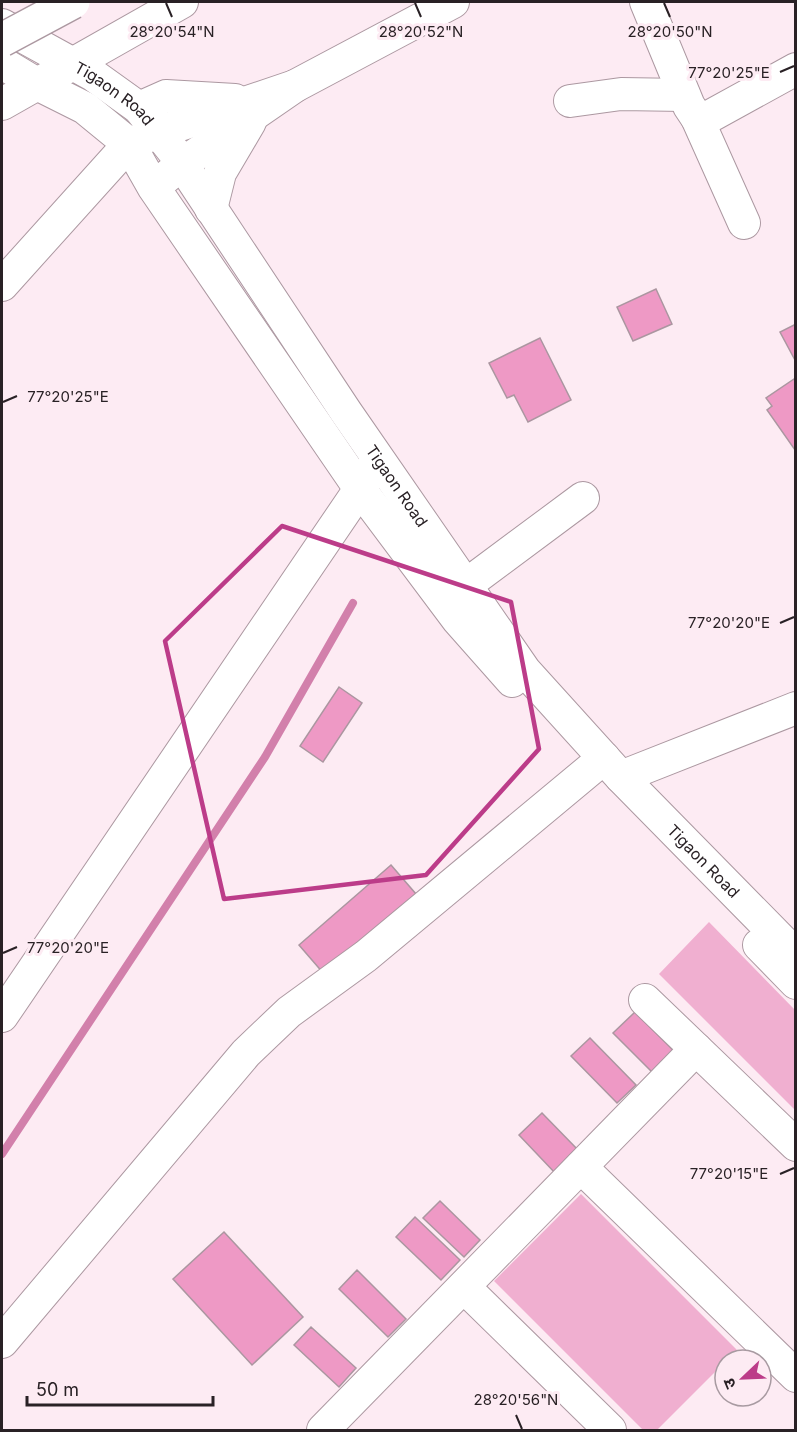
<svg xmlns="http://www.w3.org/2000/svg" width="797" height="1432" font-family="Inter,'Noto Sans Devanagari',sans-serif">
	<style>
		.green { fill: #f0afd0 }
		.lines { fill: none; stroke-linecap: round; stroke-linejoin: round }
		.stream { stroke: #d280ab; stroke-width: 8 }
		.building { fill: #ee99c5; stroke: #ab96a0; stroke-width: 1.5 }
		.minor-casing { stroke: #ac98a1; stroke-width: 34 }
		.minor { stroke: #fff; stroke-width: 32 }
		.highway-bridge-casing { stroke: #ac98a1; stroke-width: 36; stroke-linecap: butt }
		.highway-bridge { stroke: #fff; stroke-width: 33 }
		.marked { fill: none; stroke: #bc3c89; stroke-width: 4.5; stroke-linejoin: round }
		.ticks { fill: none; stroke: #292125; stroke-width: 2 }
		.labels { text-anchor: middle; stroke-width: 6; stroke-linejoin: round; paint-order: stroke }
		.street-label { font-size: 16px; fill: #292125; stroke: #fdebf3 }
		.ticks-label { font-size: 15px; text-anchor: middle; fill: #292125; stroke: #fdebf3; stroke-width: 6; stroke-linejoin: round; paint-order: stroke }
	</style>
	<rect width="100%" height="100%" fill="#fdebf3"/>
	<path class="green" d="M 709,922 L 795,1010 L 795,1110 L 659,974 Z
		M 581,1194 L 737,1350 L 657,1430 L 643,1430 L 494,1281 Z"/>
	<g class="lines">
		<path class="stream" d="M 2,1154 L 265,757 L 353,603"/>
	</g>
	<path class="building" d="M 656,289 L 672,324 L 633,341 L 617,307 Z
		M 796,324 L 796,362 L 780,332 Z
		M 540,338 L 571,400 L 528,422 L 514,395 L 507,398 L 489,363 Z
		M 794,379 L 796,382 L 795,450 L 767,410 L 772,406 L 766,398 Z
		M 339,687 L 362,703 L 323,762 L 300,746 Z
		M 391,865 L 416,894 L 324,974 L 299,945 Z
		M 635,1012 L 679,1056 L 657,1077 L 613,1033 Z
		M 590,1038 L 636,1085 L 617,1103 L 571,1056 Z
		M 542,1113 L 579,1151 L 556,1174 L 519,1135 Z
		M 440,1201 L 480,1240 L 464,1257 L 423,1218 Z
		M 415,1217 L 460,1260 L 441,1280 L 396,1237 Z
		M 224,1232 L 303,1317 L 252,1365 L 173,1279 Z
		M 357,1270 L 406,1319 L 388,1337 L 339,1289 Z
		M 311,1327 L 356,1368 L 339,1387 L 294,1345 Z"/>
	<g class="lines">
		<defs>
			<g id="minor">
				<path d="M 646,2 L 689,106 L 697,118 L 744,223"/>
				<path id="s1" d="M 2,25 L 93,75 L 139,108 L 174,152 L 346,412 L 525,671 L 621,777 L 796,955"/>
				<path d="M 2,63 L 37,84 L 85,108 L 129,144 L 154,188 L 360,489 L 458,620 L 512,681"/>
				<path d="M 570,101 L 621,94 L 684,95"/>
				<path d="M 2,104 L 182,2"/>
				<path d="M 139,108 L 166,96 L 235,100"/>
				<path d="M 697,118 L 705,119 L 796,69"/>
				<path d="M 165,178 L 182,164 L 295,86 L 453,2"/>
				<path d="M 211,209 L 220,173 L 250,122"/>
				<path d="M 2,285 L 129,144 L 159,132 L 295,86"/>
				<path d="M 466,585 L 583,498"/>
				<path d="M 621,777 L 796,708"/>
				<path d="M 759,945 L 796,983"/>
				<path d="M 645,1000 L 796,1145"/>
				<path d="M 2,1016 L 360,489 L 370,471"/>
				<path d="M 581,1167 L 796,1376"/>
				<path d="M 464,1287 L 610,1430"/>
				<path d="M 2,1342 L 246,1053 L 289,1012 L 366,956 L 604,758"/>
				<path d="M 323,1430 L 696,1049"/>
			</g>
		</defs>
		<use href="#minor" class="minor-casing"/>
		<use href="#minor" class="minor"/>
		<defs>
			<path id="highway-bridge" d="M 2,40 L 73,2"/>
		</defs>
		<use href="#highway-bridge" class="highway-bridge-casing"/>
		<use href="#highway-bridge" class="highway-bridge"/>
	</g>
	<path class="marked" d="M 282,526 L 511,602 L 539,749 L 426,875 L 224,899 L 165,641 Z"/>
	<path class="ticks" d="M 166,3 L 172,17M 415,3 L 421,17M 664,3 L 670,17M 780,72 L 794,66M 3,402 L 17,396M 780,623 L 794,617M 3,953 L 17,947M 780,1174 L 794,1168M 516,1415 L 522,1429"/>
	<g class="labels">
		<g class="street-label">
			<text dy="6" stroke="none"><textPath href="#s1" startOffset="132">Tigaon Road</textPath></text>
			<text dy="6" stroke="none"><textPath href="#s1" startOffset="618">Tigaon Road</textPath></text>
			<text dy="6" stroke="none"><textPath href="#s1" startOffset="1104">Tigaon Road</textPath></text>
		</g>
	</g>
	<g class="ticks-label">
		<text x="172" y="37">28°20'54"N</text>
		<text x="421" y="37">28°20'52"N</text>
		<text x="670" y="37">28°20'50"N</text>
		<text x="729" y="78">77°20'25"E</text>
		<text x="68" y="402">77°20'25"E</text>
		<text x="729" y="628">77°20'20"E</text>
		<text x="68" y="953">77°20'20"E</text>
		<text x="729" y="1179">77°20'15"E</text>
		<text x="516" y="1405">28°20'56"N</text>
	</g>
	<rect width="797" height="1432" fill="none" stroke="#292125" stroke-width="6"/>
	<g transform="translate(743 1378) rotate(247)"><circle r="28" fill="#fdebf3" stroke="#a89aa1" stroke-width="1.5"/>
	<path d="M0-4.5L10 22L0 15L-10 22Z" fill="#bc3c89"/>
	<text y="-9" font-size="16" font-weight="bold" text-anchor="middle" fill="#292125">उ</text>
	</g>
	<path d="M27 1396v9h186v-9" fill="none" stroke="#292125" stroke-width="3"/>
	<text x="36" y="1396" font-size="18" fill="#292125" stroke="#fdebf3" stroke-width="4.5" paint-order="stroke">50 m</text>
</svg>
